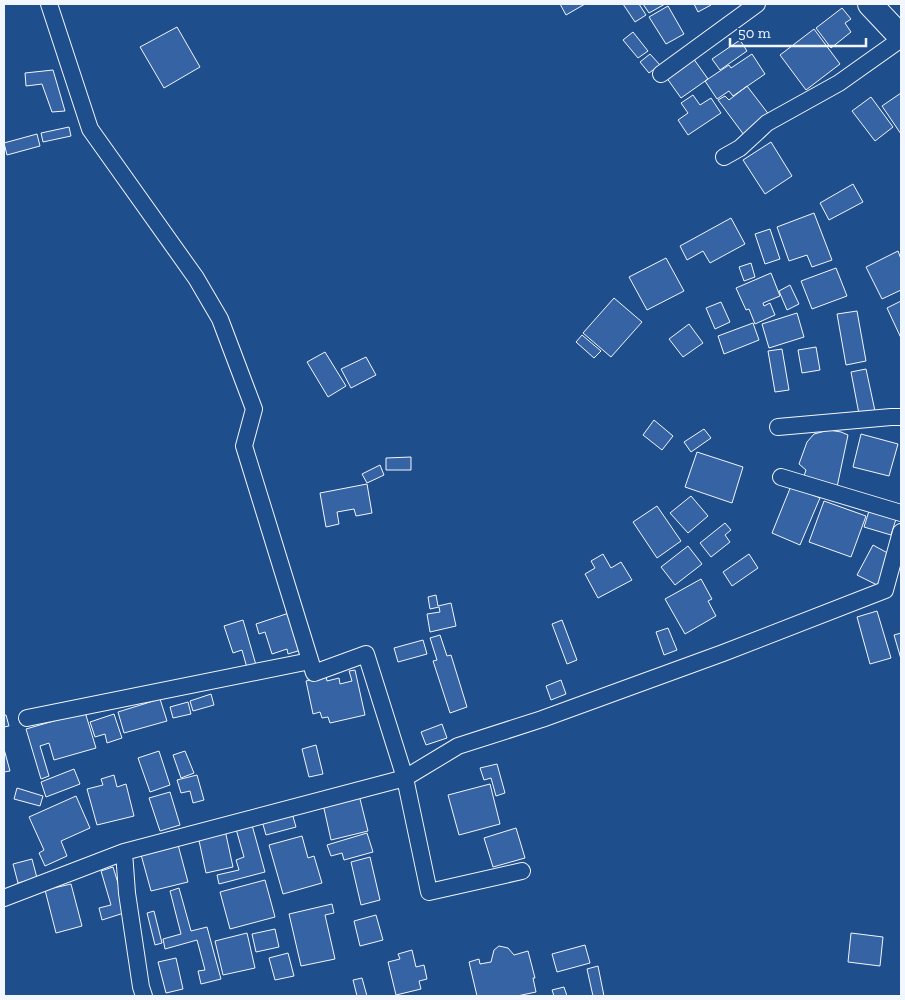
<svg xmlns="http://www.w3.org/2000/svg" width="905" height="1000" font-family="'Zilla Slab',serif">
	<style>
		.building { fill: #3563a3; stroke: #f2f6ff }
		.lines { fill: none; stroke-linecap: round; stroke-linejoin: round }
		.minor-casing { stroke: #f2f6ff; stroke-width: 18 }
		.secondary-casing { stroke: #f2f6ff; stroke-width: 26 }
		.minor { stroke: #1f4e8c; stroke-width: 16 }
		.secondary { stroke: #1f4e8c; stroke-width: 24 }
	</style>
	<rect width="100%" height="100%" fill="#1f4e8c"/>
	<path class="building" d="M 560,4 L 585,4 L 566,15 Z
		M 623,4 L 639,4 L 646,15 L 635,22 Z
		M 643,4 L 665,4 L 649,13 Z
		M 694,4 L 710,4 L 711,5 L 698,12 Z
		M 668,6 L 684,34 L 666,44 L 649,17 Z
		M 842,8 L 851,19 L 845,23 L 851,32 L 831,48 L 816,28 Z
		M 177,27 L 200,67 L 164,88 L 140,47 Z
		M 814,29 L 840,64 L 806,90 L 780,55 Z
		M 633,32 L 648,51 L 638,58 L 623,40 Z
		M 740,40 L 747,51 L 720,70 L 712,59 Z
		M 650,54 L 660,65 L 649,73 L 640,62 Z
		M 752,54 L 765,74 L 733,96 L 729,91 L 717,99 L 705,81 L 729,65 L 731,68 Z
		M 693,58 L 708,79 L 681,98 L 666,77 Z
		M 53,70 L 65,111 L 52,112 L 42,84 L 26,86 L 25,73 Z
		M 747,86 L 770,116 L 744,135 L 718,100 L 725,96 L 729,100 Z
		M 901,93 L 901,134 L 882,106 Z
		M 693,95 L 700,105 L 711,98 L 721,113 L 688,135 L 678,120 L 688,113 L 681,103 Z
		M 871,97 L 893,127 L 875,141 L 852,111 Z
		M 69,127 L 71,136 L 43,142 L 41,133 Z
		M 37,134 L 40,146 L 7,155 L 4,143 Z
		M 771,142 L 792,176 L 765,194 L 743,160 Z
		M 853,184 L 863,202 L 829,220 L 820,203 Z
		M 814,213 L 832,260 L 812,267 L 807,255 L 789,261 L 777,227 Z
		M 731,218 L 745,244 L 710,263 L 703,251 L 687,260 L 680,246 Z
		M 770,229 L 780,259 L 765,264 L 755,234 Z
		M 898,251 L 901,259 L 901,290 L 882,299 L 866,267 Z
		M 666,258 L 684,291 L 647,310 L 629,277 Z
		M 751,263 L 755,277 L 744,281 L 739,267 Z
		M 836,268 L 847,296 L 812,309 L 801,281 Z
		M 771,273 L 780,296 L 763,303 L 764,306 L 770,303 L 775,315 L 755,324 L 749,309 L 746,310 L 736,288 Z
		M 790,285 L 799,304 L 787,310 L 779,291 Z
		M 614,298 L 642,322 L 611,357 L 583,333 Z
		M 901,301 L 901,338 L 887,308 Z
		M 721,302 L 730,322 L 715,329 L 706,308 Z
		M 857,311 L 866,361 L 846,365 L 837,314 Z
		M 797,313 L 804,337 L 769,348 L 762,324 Z
		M 753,323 L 759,340 L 724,354 L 718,336 Z
		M 689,324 L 703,343 L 683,357 L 669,339 Z
		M 582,335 L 601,351 L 594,358 L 576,342 Z
		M 816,347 L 820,370 L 802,373 L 798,350 Z
		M 782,349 L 789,390 L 775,392 L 768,351 Z
		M 325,352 L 346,386 L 328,397 L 307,362 Z
		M 366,357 L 376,375 L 351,388 L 341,369 Z
		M 866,369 L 875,411 L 859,414 L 851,372 Z
		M 654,420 L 673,436 L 662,450 L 643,435 Z
		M 704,429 L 711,438 L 691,452 L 684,442 Z
		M 829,430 L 841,432 L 848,435 L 837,487 L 803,479 L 806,470 L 799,464 L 807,442 L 814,434 Z
		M 861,434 L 898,444 L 889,476 L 853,467 Z
		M 697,452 L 743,467 L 732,503 L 685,487 Z
		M 411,457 L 411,470 L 386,470 L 386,458 Z
		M 380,465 L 384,475 L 367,483 L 362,474 Z
		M 367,484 L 372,513 L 356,516 L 354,509 L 337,512 L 339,524 L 326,527 L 320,493 Z
		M 791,486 L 820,498 L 800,545 L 772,533 Z
		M 691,496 L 708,516 L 688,533 L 670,513 Z
		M 824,501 L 866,516 L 851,557 L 809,542 Z
		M 657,506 L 681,541 L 657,558 L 633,522 Z
		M 869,511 L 896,519 L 891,535 L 864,527 Z
		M 725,523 L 731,530 L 725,535 L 730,542 L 711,557 L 700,543 Z
		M 873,545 L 893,556 L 877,585 L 857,575 Z
		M 688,546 L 702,564 L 675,585 L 661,567 Z
		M 603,554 L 611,568 L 621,562 L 632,580 L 598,598 L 585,574 L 595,568 L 591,561 Z
		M 749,554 L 758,568 L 732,586 L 723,572 Z
		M 701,579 L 712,599 L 708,601 L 716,616 L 685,634 L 665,599 Z
		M 436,595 L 438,606 L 451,603 L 456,626 L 430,632 L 427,614 L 440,612 L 439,607 L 430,609 L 428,597 Z
		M 877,611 L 891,658 L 870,664 L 857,617 Z
		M 289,613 L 301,650 L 288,654 L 287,649 L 272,654 L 265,632 L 259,634 L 256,624 Z
		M 243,620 L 256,665 L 247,668 L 242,650 L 233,653 L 224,626 Z
		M 562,620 L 577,660 L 567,664 L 552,624 Z
		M 668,628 L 677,650 L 664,655 L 656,632 Z
		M 901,633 L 901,659 L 894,635 Z
		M 440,635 L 447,656 L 451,655 L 467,707 L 450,713 L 433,661 L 437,660 L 430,638 Z
		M 423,640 L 427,654 L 398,662 L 394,648 Z
		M 355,670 L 365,715 L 330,723 L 328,717 L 322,718 L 320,712 L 313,714 L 306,681 L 326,676 L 327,681 L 339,678 L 340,684 L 352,681 L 349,671 Z
		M 561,680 L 566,694 L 551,700 L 546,686 Z
		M 211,694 L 214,705 L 193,711 L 190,701 Z
		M 160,699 L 167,721 L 124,733 L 118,712 Z
		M 188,702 L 191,714 L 173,718 L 170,707 Z
		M 85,712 L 96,748 L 54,760 L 49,743 L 40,746 L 49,776 L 41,779 L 26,729 Z
		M 114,714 L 122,738 L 107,743 L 105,734 L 95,737 L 90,722 Z
		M 4,715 L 6,715 L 9,726 L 4,727 Z
		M 442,724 L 447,738 L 426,745 L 421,732 Z
		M 316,745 L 323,774 L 309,777 L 302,749 Z
		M 4,749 L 10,771 L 4,772 Z
		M 159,751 L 170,785 L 150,792 L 138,758 Z
		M 185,751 L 194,773 L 181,778 L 173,755 Z
		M 497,764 L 505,793 L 496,796 L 491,778 L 484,780 L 480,768 Z
		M 74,769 L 80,784 L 46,797 L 41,782 Z
		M 114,775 L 117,787 L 126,784 L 134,816 L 97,825 L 87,789 L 103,785 L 101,779 Z
		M 197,775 L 204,800 L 193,803 L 190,791 L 181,793 L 177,780 Z
		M 490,784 L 500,824 L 459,835 L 448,795 Z
		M 17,788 L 43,796 L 40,806 L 14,799 Z
		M 170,792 L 180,825 L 160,831 L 149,798 Z
		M 359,795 L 368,831 L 331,840 L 323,804 Z
		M 76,796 L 90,828 L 61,841 L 67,856 L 45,866 L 39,853 L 44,850 L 29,817 Z
		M 292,813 L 296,827 L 266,835 L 262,821 Z
		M 252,825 L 265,872 L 219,884 L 217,875 L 239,870 L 236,860 L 244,857 L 236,829 Z
		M 516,828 L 525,858 L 493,867 L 484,838 Z
		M 225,830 L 233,867 L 206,873 L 198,836 Z
		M 367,833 L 373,852 L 344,860 L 342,853 L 331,856 L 327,845 Z
		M 302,836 L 308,858 L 314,856 L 322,883 L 283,894 L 269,845 Z
		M 177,841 L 188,882 L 151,891 L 140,851 Z
		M 370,857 L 380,900 L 361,905 L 351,862 Z
		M 32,859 L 37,878 L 18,883 L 13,864 Z
		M 113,867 L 127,912 L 102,920 L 99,908 L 111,905 L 101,871 Z
		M 265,880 L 275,917 L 230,929 L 220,892 Z
		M 71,884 L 82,926 L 56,933 L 45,890 Z
		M 179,888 L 191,931 L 207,927 L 221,979 L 201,984 L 198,971 L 205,970 L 197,940 L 165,949 L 163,939 L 181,934 L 170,891 Z
		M 332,904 L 334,913 L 325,915 L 335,959 L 301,966 L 289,914 Z
		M 154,911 L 162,943 L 155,945 L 147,913 Z
		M 376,915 L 383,940 L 360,946 L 354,921 Z
		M 275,929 L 279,947 L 256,952 L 252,934 Z
		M 247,933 L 255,968 L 223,975 L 215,941 Z
		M 851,933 L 883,937 L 880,966 L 848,962 Z
		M 585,945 L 590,963 L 557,972 L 552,954 Z
		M 499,946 L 508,948 L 514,955 L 528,951 L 535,978 L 533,978 L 536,992 L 517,996 L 477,996 L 469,962 L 479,959 L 480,964 L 491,962 L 494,950 Z
		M 412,950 L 416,967 L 424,965 L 427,979 L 419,981 L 421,989 L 396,995 L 388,962 L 400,959 L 398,954 Z
		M 288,953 L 294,976 L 275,980 L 269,958 Z
		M 176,958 L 183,989 L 166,993 L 158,962 Z
		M 598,966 L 604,996 L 593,996 L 587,969 Z
		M 362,978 L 367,996 L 357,996 L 353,980 Z
		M 564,987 L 567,996 L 554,996 L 552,990 Z"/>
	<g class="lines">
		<defs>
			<path id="minor" d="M 49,4 L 90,129 L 196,278 L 220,319 L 254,409 L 244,446 L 314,673 L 366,654 L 405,778 L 429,892 L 522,871
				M 661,74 L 757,4
				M 724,157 L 740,148 L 767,123 L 839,83 L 901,39
				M 778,427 L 891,417 L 901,417
				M 781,477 L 901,513
				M 27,718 L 310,661
				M 4,898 L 124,852
				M 144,996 L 141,987 L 127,893 L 124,852 L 405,778 L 458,746 L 542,719 L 723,653 L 885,590 L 901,532"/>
			<path id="secondary" d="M 870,4 L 901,37"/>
		</defs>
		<use href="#minor" class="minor-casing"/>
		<use href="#secondary" class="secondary-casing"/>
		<use href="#minor" class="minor"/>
		<use href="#secondary" class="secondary"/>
	</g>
	<rect width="905" height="1000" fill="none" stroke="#f2f6ff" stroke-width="10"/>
	<path d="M730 38v8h136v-8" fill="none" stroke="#f2f6ff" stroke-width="2.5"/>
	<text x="738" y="38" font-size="15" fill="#f2f6ff" stroke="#1f4e8c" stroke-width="4" paint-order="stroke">50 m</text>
</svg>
